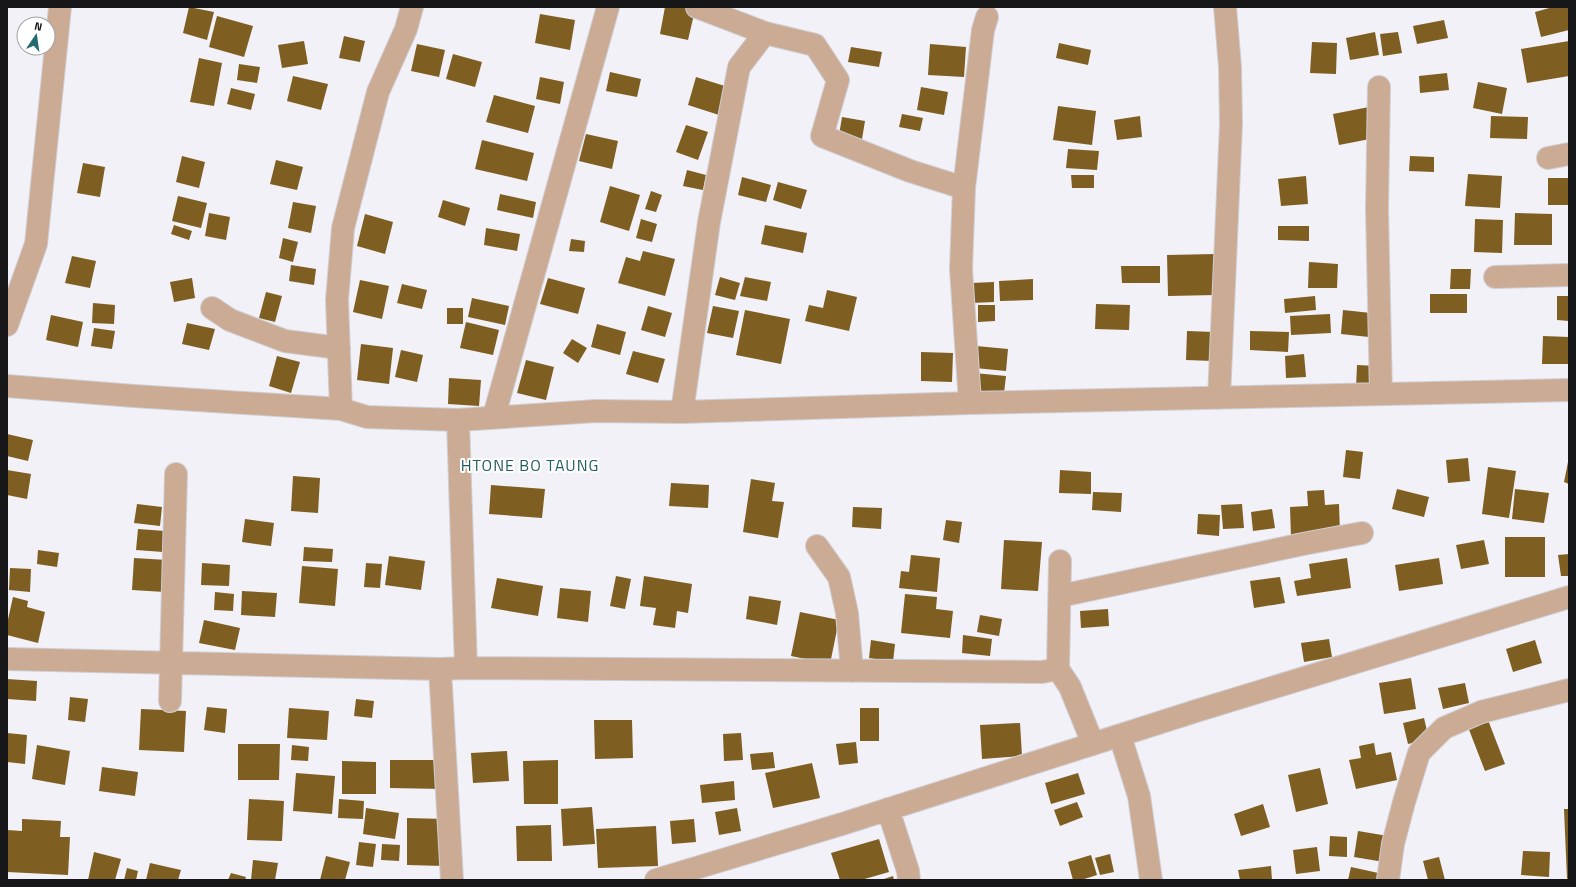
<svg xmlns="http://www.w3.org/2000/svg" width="1576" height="887" font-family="'Titillium Web',sans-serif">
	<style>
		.building { fill: #7e5e21 }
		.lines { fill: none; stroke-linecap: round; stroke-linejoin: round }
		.minor-casing { stroke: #ceced3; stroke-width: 24 }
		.minor { stroke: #ccab95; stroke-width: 22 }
		.labels { text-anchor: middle; stroke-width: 4; stroke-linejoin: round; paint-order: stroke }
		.quarter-label { font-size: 16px; letter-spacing: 1px; fill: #225d5f; stroke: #fff }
	</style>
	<rect width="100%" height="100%" fill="#f1f1f7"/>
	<path class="building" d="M 189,7 L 214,12 L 207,40 L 183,33 Z
		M 665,7 L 682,7 L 695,10 L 688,40 L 660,34 Z
		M 1553,7 L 1569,7 L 1569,30 L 1541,37 L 1535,12 Z
		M 540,14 L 575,20 L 570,50 L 535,43 Z
		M 217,16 L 253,26 L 244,57 L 209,47 Z
		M 1444,20 L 1448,38 L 1417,44 L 1413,26 Z
		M 1375,32 L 1379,55 L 1350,60 L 1346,38 Z
		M 1398,32 L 1402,53 L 1383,56 L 1380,34 Z
		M 344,36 L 365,41 L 360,62 L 339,58 Z
		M 304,41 L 308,64 L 282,68 L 278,45 Z
		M 1569,41 L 1569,76 L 1527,83 L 1521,49 Z
		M 1312,42 L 1337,43 L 1336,74 L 1310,73 Z
		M 1059,43 L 1091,50 L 1088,65 L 1056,58 Z
		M 417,44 L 445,50 L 439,77 L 411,71 Z
		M 930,44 L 966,47 L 964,77 L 928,75 Z
		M 851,47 L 882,52 L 879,67 L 848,62 Z
		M 453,54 L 482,62 L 475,87 L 446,79 Z
		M 199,58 L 222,63 L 214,106 L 190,102 Z
		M 239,64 L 260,67 L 257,83 L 237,80 Z
		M 610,72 L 641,79 L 637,97 L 606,91 Z
		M 1447,73 L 1449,90 L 1420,93 L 1419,76 Z
		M 293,76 L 328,84 L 321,110 L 287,101 Z
		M 540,77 L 564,82 L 560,104 L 536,99 Z
		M 696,77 L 728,87 L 719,115 L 688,105 Z
		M 1478,82 L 1507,88 L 1502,114 L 1473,108 Z
		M 921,87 L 948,92 L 944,115 L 917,110 Z
		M 231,88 L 255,94 L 251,110 L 227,104 Z
		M 494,95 L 535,106 L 528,133 L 486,122 Z
		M 1058,106 L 1096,111 L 1092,145 L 1053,140 Z
		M 1369,107 L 1375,138 L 1339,145 L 1333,114 Z
		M 902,114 L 923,118 L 920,131 L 899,127 Z
		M 1140,116 L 1142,137 L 1117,140 L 1114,120 Z
		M 1491,116 L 1528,117 L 1527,139 L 1490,138 Z
		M 842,117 L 865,121 L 862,139 L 839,135 Z
		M 686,125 L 708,132 L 698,160 L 676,152 Z
		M 586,134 L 618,141 L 612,169 L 579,161 Z
		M 482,140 L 534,153 L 527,181 L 475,169 Z
		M 1068,149 L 1099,151 L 1097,170 L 1066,168 Z
		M 182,156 L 205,162 L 199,188 L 176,182 Z
		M 1410,156 L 1434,157 L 1434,172 L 1409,171 Z
		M 276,160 L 303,167 L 297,190 L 270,184 Z
		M 83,163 L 105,167 L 100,197 L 77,193 Z
		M 687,170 L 706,175 L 703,190 L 683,186 Z
		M 1468,174 L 1502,176 L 1500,208 L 1465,206 Z
		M 1071,175 L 1094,175 L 1094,188 L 1072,188 Z
		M 1306,176 L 1308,204 L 1281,206 L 1278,179 Z
		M 742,177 L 771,185 L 766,202 L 738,195 Z
		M 1548,178 L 1569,178 L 1569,205 L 1548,205 Z
		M 778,182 L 807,190 L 801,209 L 773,200 Z
		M 610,186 L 640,195 L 629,231 L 600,222 Z
		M 651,191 L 662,195 L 656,212 L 645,209 Z
		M 500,194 L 536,202 L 533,218 L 497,210 Z
		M 178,196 L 207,203 L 201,228 L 172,221 Z
		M 443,200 L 470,208 L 465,226 L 438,217 Z
		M 293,202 L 316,206 L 311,233 L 288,228 Z
		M 209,213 L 230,217 L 226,240 L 205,236 Z
		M 1515,213 L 1552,214 L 1552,245 L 1514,245 Z
		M 365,214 L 393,222 L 385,254 L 357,246 Z
		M 641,219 L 657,224 L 652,242 L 636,238 Z
		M 1475,219 L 1503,220 L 1502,253 L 1474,252 Z
		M 174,225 L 192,231 L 189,240 L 171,234 Z
		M 765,225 L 807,233 L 803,253 L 761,244 Z
		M 1278,226 L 1309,226 L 1309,241 L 1278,240 Z
		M 486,228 L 520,234 L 517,251 L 484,245 Z
		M 283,238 L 298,242 L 293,262 L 279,258 Z
		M 571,239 L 585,241 L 584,252 L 569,251 Z
		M 643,251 L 675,259 L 665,296 L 618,283 L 626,257 L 640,261 Z
		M 1215,254 L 1216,295 L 1168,296 L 1167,255 Z
		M 72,256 L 96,261 L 90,288 L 65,283 Z
		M 1309,262 L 1338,264 L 1337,288 L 1308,288 Z
		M 291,265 L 316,269 L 314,285 L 289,281 Z
		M 1121,266 L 1160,266 L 1160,283 L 1122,283 Z
		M 1451,269 L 1471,269 L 1470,289 L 1450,289 Z
		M 720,277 L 740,283 L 735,300 L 715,295 Z
		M 745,277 L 771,282 L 767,301 L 740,296 Z
		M 192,278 L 195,298 L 174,302 L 170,282 Z
		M 548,278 L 585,288 L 578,314 L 540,304 Z
		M 1033,279 L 1033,300 L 1000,301 L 999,281 Z
		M 360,280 L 389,286 L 382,319 L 353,312 Z
		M 994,282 L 994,302 L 971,303 L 971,283 Z
		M 402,284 L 427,290 L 422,309 L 397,303 Z
		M 827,290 L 857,297 L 849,331 L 805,321 L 809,305 L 823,308 Z
		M 266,292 L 282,296 L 275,322 L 259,318 Z
		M 1430,294 L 1467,294 L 1467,313 L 1430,313 Z
		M 1315,296 L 1316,310 L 1285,313 L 1284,299 Z
		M 1557,296 L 1569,296 L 1569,321 L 1557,320 Z
		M 472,298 L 509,306 L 505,325 L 468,317 Z
		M 93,303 L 115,305 L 114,324 L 92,323 Z
		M 1096,304 L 1130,305 L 1129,330 L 1095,329 Z
		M 978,305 L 995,305 L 995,321 L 978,322 Z
		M 648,306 L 672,313 L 665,337 L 641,330 Z
		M 713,306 L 739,311 L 733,338 L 707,333 Z
		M 447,308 L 463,308 L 463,324 L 447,324 Z
		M 745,310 L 790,319 L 781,364 L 736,355 Z
		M 1343,310 L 1371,313 L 1369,337 L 1341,334 Z
		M 1330,314 L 1331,333 L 1291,335 L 1290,316 Z
		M 51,315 L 83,322 L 78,347 L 46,340 Z
		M 466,322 L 499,330 L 493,355 L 460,348 Z
		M 187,323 L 215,329 L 209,350 L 182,344 Z
		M 597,324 L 626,332 L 620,355 L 591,347 Z
		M 94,328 L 115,331 L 112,349 L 91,346 Z
		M 1187,331 L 1214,332 L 1213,361 L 1186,360 Z
		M 1250,331 L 1289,332 L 1288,352 L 1250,350 Z
		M 1543,336 L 1569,337 L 1569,364 L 1542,364 Z
		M 572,339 L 587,348 L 578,363 L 563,353 Z
		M 361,344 L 393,348 L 389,384 L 357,380 Z
		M 976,346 L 1008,349 L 1006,371 L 975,368 Z
		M 401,350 L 423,355 L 417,382 L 395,377 Z
		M 633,351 L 665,359 L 658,383 L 626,374 Z
		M 921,352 L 953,353 L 952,382 L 921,381 Z
		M 1304,354 L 1306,377 L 1286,378 L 1285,356 Z
		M 277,356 L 300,362 L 291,393 L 269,386 Z
		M 526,360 L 554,367 L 546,400 L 517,393 Z
		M 1357,365 L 1377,366 L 1376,389 L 1356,388 Z
		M 974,373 L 1006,376 L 1004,393 L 972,390 Z
		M 449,378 L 481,380 L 479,406 L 448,404 Z
		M 7,434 L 33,440 L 28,461 L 7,456 Z
		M 1346,450 L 1363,452 L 1360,479 L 1343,477 Z
		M 1468,458 L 1470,481 L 1448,483 L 1446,460 Z
		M 1568,462 L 1569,462 L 1569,484 L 1564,482 Z
		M 1488,467 L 1516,471 L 1509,518 L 1482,514 Z
		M 7,470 L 31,474 L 27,499 L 7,495 Z
		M 1060,470 L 1091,472 L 1091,494 L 1059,493 Z
		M 293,476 L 320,478 L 318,513 L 291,511 Z
		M 751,479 L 775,483 L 772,501 L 784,502 L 778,538 L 743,532 Z
		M 671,483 L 709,485 L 708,508 L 669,506 Z
		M 491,485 L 545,489 L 542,518 L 489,514 Z
		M 1397,489 L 1429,497 L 1424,517 L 1392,509 Z
		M 1515,489 L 1549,493 L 1544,523 L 1512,519 Z
		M 1324,490 L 1325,505 L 1339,504 L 1340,534 L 1291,537 L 1290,507 L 1308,506 L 1307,491 Z
		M 1093,492 L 1122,493 L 1121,512 L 1092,510 Z
		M 137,504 L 162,507 L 160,526 L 134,523 Z
		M 1242,504 L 1244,528 L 1223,529 L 1221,505 Z
		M 853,507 L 882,508 L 881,529 L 852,527 Z
		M 1272,509 L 1275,528 L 1253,531 L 1251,512 Z
		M 1198,514 L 1220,515 L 1219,536 L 1197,534 Z
		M 245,519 L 274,523 L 271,546 L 242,542 Z
		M 946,520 L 962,522 L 959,543 L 943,540 Z
		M 138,529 L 165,531 L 163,552 L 136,550 Z
		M 1505,537 L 1545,537 L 1545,577 L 1505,577 Z
		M 1004,540 L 1042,542 L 1038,591 L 1001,589 Z
		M 1484,540 L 1489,564 L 1461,569 L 1456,545 Z
		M 304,547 L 333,549 L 332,562 L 303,561 Z
		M 38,550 L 59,553 L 57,567 L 37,564 Z
		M 1569,554 L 1569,576 L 1561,576 L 1558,555 Z
		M 911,555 L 940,558 L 937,592 L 899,588 L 901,571 L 909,572 Z
		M 389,556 L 425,561 L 421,590 L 385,585 Z
		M 134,558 L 167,560 L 165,592 L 132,590 Z
		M 1347,558 L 1351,588 L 1297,596 L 1294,581 L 1311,578 L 1309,564 Z
		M 1439,558 L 1443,584 L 1399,591 L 1395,565 Z
		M 202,563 L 230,565 L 229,586 L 201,585 Z
		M 366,563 L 382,564 L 380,588 L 364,587 Z
		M 302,566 L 338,569 L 335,606 L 299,603 Z
		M 10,568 L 31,569 L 30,592 L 9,590 Z
		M 616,576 L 631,579 L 625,609 L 610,606 Z
		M 644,576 L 692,584 L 688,613 L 677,611 L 675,628 L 653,625 L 656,608 L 640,606 Z
		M 1280,577 L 1285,603 L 1254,608 L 1250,581 Z
		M 497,578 L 543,586 L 538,616 L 491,608 Z
		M 560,588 L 591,591 L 588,622 L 557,618 Z
		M 242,591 L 277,593 L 275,617 L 241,615 Z
		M 215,592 L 234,594 L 233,611 L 214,610 Z
		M 905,594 L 937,597 L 936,609 L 953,611 L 950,638 L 901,633 Z
		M 749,596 L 781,601 L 777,625 L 746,619 Z
		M 13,597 L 28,601 L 27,607 L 45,612 L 38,643 L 7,635 L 7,624 Z
		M 1108,609 L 1109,626 L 1081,628 L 1080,611 Z
		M 800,612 L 839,620 L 830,664 L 791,656 Z
		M 980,615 L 1002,619 L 999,636 L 977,632 Z
		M 204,620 L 240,628 L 235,650 L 199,643 Z
		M 963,635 L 992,639 L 990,656 L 962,653 Z
		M 1329,639 L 1332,657 L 1304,662 L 1301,643 Z
		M 871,640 L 895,644 L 893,662 L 869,658 Z
		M 1535,640 L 1542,663 L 1513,672 L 1506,649 Z
		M 1411,678 L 1416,709 L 1384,714 L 1379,683 Z
		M 7,679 L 37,681 L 36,701 L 7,699 Z
		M 1465,683 L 1469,703 L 1443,709 L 1438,688 Z
		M 70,697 L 88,699 L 85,722 L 68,720 Z
		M 356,699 L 374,701 L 372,718 L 354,716 Z
		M 207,707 L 227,709 L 225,733 L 204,730 Z
		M 289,708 L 329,711 L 327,740 L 287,738 Z
		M 860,708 L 879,708 L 879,741 L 860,741 Z
		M 141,709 L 186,711 L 184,752 L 139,750 Z
		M 1424,718 L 1429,739 L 1408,744 L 1403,723 Z
		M 594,720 L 632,720 L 633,758 L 595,759 Z
		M 1488,720 L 1505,764 L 1485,771 L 1468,727 Z
		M 1020,723 L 1022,756 L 982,759 L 980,725 Z
		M 7,733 L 27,735 L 25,764 L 7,762 Z
		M 741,733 L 743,760 L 724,761 L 723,734 Z
		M 856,742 L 858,763 L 839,765 L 836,744 Z
		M 1374,743 L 1376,755 L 1391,752 L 1397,780 L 1356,789 L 1349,760 L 1361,758 L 1359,746 Z
		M 238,744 L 280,744 L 279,780 L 238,780 Z
		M 37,745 L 70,751 L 65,785 L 32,779 Z
		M 292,745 L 309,747 L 308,761 L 291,760 Z
		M 507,751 L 509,781 L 473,783 L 471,753 Z
		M 773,752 L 775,768 L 752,770 L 750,754 Z
		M 390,760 L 443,760 L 443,789 L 390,788 Z
		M 558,760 L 558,804 L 524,804 L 523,761 Z
		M 342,761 L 376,762 L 376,794 L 342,794 Z
		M 812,763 L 820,798 L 773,808 L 765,773 Z
		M 102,767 L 138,772 L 135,796 L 99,791 Z
		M 1320,768 L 1328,804 L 1296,812 L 1288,775 Z
		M 296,773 L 335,776 L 332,814 L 293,811 Z
		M 1078,773 L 1085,794 L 1051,804 L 1045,783 Z
		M 734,781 L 735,800 L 702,803 L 700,785 Z
		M 249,799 L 284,801 L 282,841 L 247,840 Z
		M 339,799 L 364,801 L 363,819 L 338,818 Z
		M 1077,802 L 1083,817 L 1060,826 L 1054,810 Z
		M 1263,804 L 1270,827 L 1241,836 L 1234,814 Z
		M 592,807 L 595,844 L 563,846 L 561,809 Z
		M 366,808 L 399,813 L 395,839 L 363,834 Z
		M 737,808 L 741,831 L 719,835 L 715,812 Z
		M 1564,809 L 1569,809 L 1569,878 L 1567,879 Z
		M 407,818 L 444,819 L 444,866 L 407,865 Z
		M 22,819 L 61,821 L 60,837 L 70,837 L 68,875 L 7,872 L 7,830 L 22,831 Z
		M 694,819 L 696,842 L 672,844 L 670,821 Z
		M 551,825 L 552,861 L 517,861 L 516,826 Z
		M 656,826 L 658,866 L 598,868 L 596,829 Z
		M 1358,831 L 1388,836 L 1384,862 L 1354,857 Z
		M 1330,836 L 1347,837 L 1347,857 L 1329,856 Z
		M 879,839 L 889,872 L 861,880 L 840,880 L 831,853 Z
		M 359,842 L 376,844 L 373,867 L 356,865 Z
		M 382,844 L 400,845 L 399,861 L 381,860 Z
		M 1317,847 L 1320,871 L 1296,874 L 1293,850 Z
		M 1523,851 L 1550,852 L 1549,877 L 1521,875 Z
		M 94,852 L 121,859 L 115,880 L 88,880 Z
		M 1110,854 L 1114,872 L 1100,875 L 1095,858 Z
		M 1091,855 L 1097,875 L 1081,880 L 1073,880 L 1068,862 Z
		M 326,856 L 350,862 L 345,880 L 320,880 Z
		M 1439,857 L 1445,880 L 1428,880 L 1423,861 Z
		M 253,860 L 278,863 L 275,880 L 251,880 Z
		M 150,863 L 181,870 L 178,880 L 146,880 Z
		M 1271,866 L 1272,880 L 1240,880 L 1238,870 Z
		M 1351,867 L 1383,874 L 1382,880 L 1348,880 Z
		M 127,868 L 138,871 L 136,880 L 124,880 Z
		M 231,873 L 246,877 L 245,880 L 228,880 Z
		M 893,876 L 894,880 L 881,880 Z"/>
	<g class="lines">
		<defs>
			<path id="minor" d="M 697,7 L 765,33 L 815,45 L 838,80 L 822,136 L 910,171 L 964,188
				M 1379,87 L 1377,209 L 1381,394
				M 1548,158 L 1569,154
				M 1495,277 L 1569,275
				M 212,308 L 230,320 L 285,341 L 339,348
				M 7,325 L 36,244 L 60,7
				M 7,386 L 134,396 L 341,409 L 367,417 L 458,420 L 596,411 L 682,412 L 970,403 L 1569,390
				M 1219,398 L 1231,124 L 1230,67 L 1225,7
				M 970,403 L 961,269 L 964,188 L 983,30 L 987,17
				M 341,409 L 337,300 L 343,228 L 378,92 L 406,29 L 412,7
				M 682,412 L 709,222 L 739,67 L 765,33
				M 494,416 L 608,7
				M 458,420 L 466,668
				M 817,546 L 839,577 L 847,613 L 852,671
				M 1060,596 L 1303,544 L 1362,533
				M 7,659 L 440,669 L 466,668 L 1042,672 L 1058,669 L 1070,687 L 1093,744
				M 440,669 L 452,880
				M 1058,669 L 1060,561
				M 170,701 L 176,474
				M 1120,736 L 1139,796 L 1151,880
				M 888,809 L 908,871 L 909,880
				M 656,880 L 842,824 L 1196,711 L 1569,597
				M 1388,880 L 1393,844 L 1404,802 L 1419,753 L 1444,728 L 1481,712 L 1569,690"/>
		</defs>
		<use href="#minor" class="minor-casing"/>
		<use href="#minor" class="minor"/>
	</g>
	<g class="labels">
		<g class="quarter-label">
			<text x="530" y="471">HTONE BO TAUNG</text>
		</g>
	</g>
	<rect width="1576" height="887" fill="none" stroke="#171719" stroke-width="16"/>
	<g transform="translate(36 36) rotate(13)"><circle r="19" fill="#ffffff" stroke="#a2a2a3"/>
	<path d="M0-3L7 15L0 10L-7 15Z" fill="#1f6b6e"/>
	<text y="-6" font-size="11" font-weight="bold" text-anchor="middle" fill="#171719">N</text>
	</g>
</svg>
